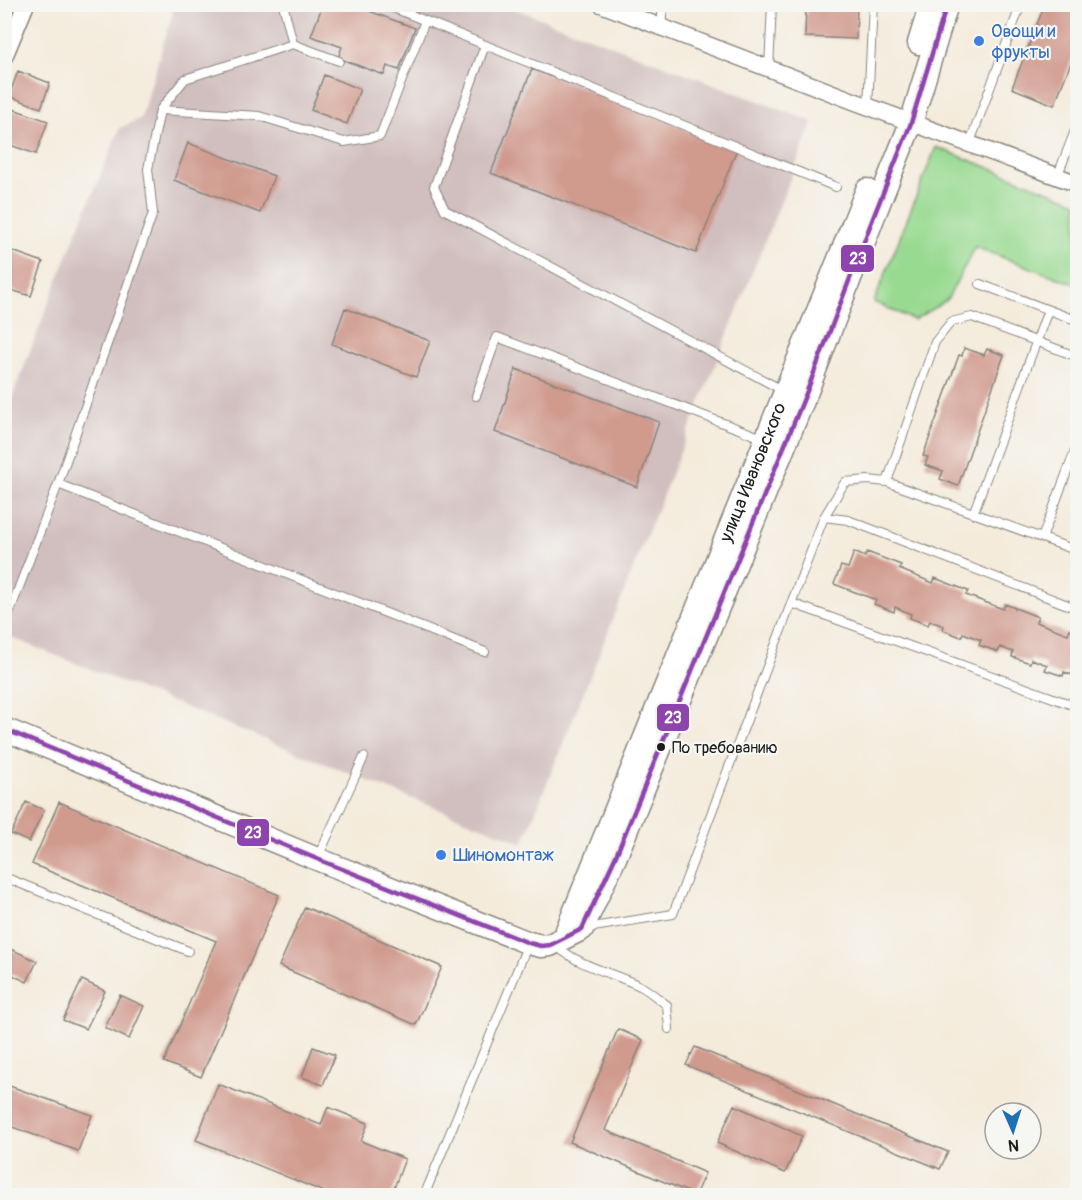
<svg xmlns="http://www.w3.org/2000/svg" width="1082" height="1200" font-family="Pangolin,sans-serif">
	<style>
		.industrial { fill: #d1bfbf }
		.green { fill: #99da91; stroke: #5a7b56; stroke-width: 1.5 }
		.building { fill: #d09a8d }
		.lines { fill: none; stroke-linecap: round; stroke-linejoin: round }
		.lane-casing { stroke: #88847c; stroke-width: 10 }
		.street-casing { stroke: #88847c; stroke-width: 19 }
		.secondary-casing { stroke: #88847c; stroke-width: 25 }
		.lane { stroke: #fff; stroke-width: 8 }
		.street { stroke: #fff; stroke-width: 16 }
		.secondary { stroke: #fff; stroke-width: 22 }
		.bus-1-casing { stroke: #f6f6f2; stroke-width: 9 }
		.bus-1 { stroke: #8e44ad; stroke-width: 4.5 }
		.shop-dot { fill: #3f7fe0; stroke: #f6f6f2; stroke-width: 2 }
		.bus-dot { fill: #1c1c1c; stroke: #f6f6f2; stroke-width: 2 }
		.labels { text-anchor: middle; stroke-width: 4.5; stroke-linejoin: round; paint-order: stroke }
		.bus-label { font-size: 16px; fill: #1c1c1c; stroke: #f6f6f2; text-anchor: start }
		.shop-label { font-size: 18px; fill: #366cbe; stroke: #f6f6f2; text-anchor: start }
		.street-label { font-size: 18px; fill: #1c1c1c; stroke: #f6f6f2 }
		.line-badge { stroke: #f6f6f2; stroke-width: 2 }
		.badge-label { font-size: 16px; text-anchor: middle; font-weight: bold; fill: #fff }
	</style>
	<rect width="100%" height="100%" fill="#f6f6f2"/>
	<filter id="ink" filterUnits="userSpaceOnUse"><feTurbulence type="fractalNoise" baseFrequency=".0167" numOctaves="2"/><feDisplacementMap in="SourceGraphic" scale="12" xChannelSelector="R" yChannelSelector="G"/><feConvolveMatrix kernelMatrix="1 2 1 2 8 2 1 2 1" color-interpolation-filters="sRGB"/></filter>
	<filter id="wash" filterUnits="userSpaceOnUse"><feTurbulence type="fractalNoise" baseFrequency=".008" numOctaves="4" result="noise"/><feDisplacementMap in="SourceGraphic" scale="24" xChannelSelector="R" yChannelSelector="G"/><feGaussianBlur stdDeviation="1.35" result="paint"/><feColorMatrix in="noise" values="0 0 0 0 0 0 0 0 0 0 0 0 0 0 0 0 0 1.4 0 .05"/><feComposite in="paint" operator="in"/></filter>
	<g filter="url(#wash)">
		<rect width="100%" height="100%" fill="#f4ebdb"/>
		<path class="industrial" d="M 175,5 L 505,5 L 813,122 L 523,843 L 5,635 L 4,418 L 71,246 L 120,128 L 141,118 Z"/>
		<path class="green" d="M 936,147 L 1077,202 L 1077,285 L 975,247 L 947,300 L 914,320 L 874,302 Z"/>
		<g id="blocks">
			<path class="building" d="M 323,4 L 350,4 L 415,28 L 399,70 L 387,66 L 384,75 L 338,58 L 342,47 L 311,36 Z
				M 806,4 L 857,4 L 856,39 L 805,37 Z
				M 1045,4 L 1078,4 L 1078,45 L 1054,105 L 1012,88 Z
				M 532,69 L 737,149 L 696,253 L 491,173 Z
				M 18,71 L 50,83 L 41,108 L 9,96 Z
				M 324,75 L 360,89 L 347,124 L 311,110 Z
				M 4,106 L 48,121 L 36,154 L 4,143 Z
				M 188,143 L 274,176 L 260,213 L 174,180 Z
				M 4,248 L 43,262 L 31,296 L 4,288 Z
				M 345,308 L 430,341 L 416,377 L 332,344 Z
				M 964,348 L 984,355 L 987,349 L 1004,355 L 958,486 L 940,479 L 943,471 L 925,465 L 928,457 L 923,456 L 959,355 L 962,356 Z
				M 516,369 L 659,422 L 637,487 L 495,432 Z
				M 854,552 L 865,557 L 867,552 L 901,565 L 899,569 L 933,583 L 935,578 L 968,591 L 966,595 L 1003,609 L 1005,604 L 1038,617 L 1036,622 L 1068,634 L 1070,629 L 1078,632 L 1078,677 L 1064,672 L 1063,676 L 1045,670 L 1047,665 L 1031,659 L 1030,663 L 1012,657 L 1013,652 L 1000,647 L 998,652 L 979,645 L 981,640 L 963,633 L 961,637 L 943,630 L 944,626 L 930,621 L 928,625 L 910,618 L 911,614 L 895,607 L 894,612 L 874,604 L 876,600 L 834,584 L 841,566 L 848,568 Z
				M 26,802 L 44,810 L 29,842 L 11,834 Z
				M 59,802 L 279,895 L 201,1077 L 164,1062 L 216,941 L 32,864 Z
				M 305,907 L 442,967 L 416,1025 L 279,966 Z
				M 4,946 L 37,961 L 27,982 L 4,971 Z
				M 82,980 L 105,991 L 86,1029 L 63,1020 Z
				M 120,995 L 144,1006 L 129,1039 L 105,1028 Z
				M 618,1029 L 643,1040 L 605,1130 L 705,1173 L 695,1195 L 570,1142 Z
				M 313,1047 L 335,1055 L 323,1085 L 302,1077 Z
				M 695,1047 L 948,1152 L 940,1169 L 686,1065 Z
				M 4,1084 L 92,1115 L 78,1151 L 4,1124 Z
				M 218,1084 L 321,1125 L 328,1107 L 368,1123 L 361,1141 L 405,1159 L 391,1196 L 334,1196 L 196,1140 Z
				M 734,1105 L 802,1136 L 785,1173 L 717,1143 Z"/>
		</g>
	</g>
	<g filter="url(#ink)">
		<use href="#blocks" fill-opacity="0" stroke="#88847c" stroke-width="1.5"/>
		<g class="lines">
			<defs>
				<path id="lane" d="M 283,4 L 293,44
					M 384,4 L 836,187
					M 661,28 L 663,4
					M 485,45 L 434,187 L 445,210 L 784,391
					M 769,69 L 772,4
					M 868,107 L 873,4
					M 160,110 L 259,116 L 344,142 L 380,136 L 425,21
					M 969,145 L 1021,4
					M 1057,177 L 1078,123
					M 980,284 L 1078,321
					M 476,396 L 497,337 L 765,439
					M 887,482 L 935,342 L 951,322 L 972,317 L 1078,357
					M 58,484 L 485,652
					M 973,514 L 1048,310
					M 824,517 L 848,520 L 1078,609
					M 1042,538 L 1078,443
					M 791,603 L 1078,707
					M 4,627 L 58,484 L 153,213 L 148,169 L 160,110 L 185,79 L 293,44 L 339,61
					M 318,857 L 364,757
					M 4,877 L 188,951
					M 587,928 L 673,914 L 824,517 L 845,482 L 868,480 L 887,482 L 1078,551
					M 555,945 C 582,968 609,971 640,986 C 649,990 658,999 667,1005 L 669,1029
					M 424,1196 L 528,944"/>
				<path id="street" d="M 601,4 L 856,102 L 1078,184
					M 4,57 L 26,4"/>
				<g id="secondary">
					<path d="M 919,43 L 931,4"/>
					<path d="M 4,729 L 317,859 L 529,943 L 541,946 L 550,945 L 582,929 L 615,858 L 807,391 L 873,218 L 911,123 L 947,4"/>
					<path id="s1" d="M 567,930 L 867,190"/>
				</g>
			</defs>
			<use href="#lane" class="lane-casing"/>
			<use href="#street" class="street-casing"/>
			<use href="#secondary" class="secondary-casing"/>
			<use href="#lane" class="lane"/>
			<use href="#street" class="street"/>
			<use href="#secondary" class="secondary"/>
			<defs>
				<path id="bus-1" d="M 4,729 L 317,859 L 529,943 L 541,946 L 550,945 L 582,929 L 615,858 L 807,391 L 873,218 L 911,123 L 947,4"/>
			</defs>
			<use href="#bus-1" class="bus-1-casing"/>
			<use href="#bus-1" class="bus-1"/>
		</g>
	</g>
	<g class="shop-dot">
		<circle cx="979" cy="41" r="6"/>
		<circle cx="441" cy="855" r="6"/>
	</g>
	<circle class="bus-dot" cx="661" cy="747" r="5"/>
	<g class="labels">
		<g class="bus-label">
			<text x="672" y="753">По требованию</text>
		</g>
		<g class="shop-label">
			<text x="991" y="37">Овощи и<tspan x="991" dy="21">фрукты</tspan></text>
			<text x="453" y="861">Шиномонтаж</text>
		</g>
		<g class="street-label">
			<text dy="6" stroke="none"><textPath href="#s1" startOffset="494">улица Ивановского</textPath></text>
		</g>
	</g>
	<g class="line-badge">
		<rect x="840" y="244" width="35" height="29" rx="6" fill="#8e44ad"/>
		<rect x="656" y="703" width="34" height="29" rx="6" fill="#8e44ad"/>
		<rect x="236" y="818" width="34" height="29" rx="6" fill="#8e44ad"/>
	</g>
	<g class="badge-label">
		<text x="858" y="264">23</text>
		<text x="673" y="723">23</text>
		<text x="253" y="838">23</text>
	</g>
	<rect width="1082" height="1200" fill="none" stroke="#f6f6f2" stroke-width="24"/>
	<g transform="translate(1013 1131) rotate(177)"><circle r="28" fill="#f6f6f2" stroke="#9f9f9c" stroke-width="1.5"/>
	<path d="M0-4.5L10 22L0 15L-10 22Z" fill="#1f6fb2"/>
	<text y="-9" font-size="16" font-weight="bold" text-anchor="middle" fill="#1c1c1c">N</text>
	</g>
</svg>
